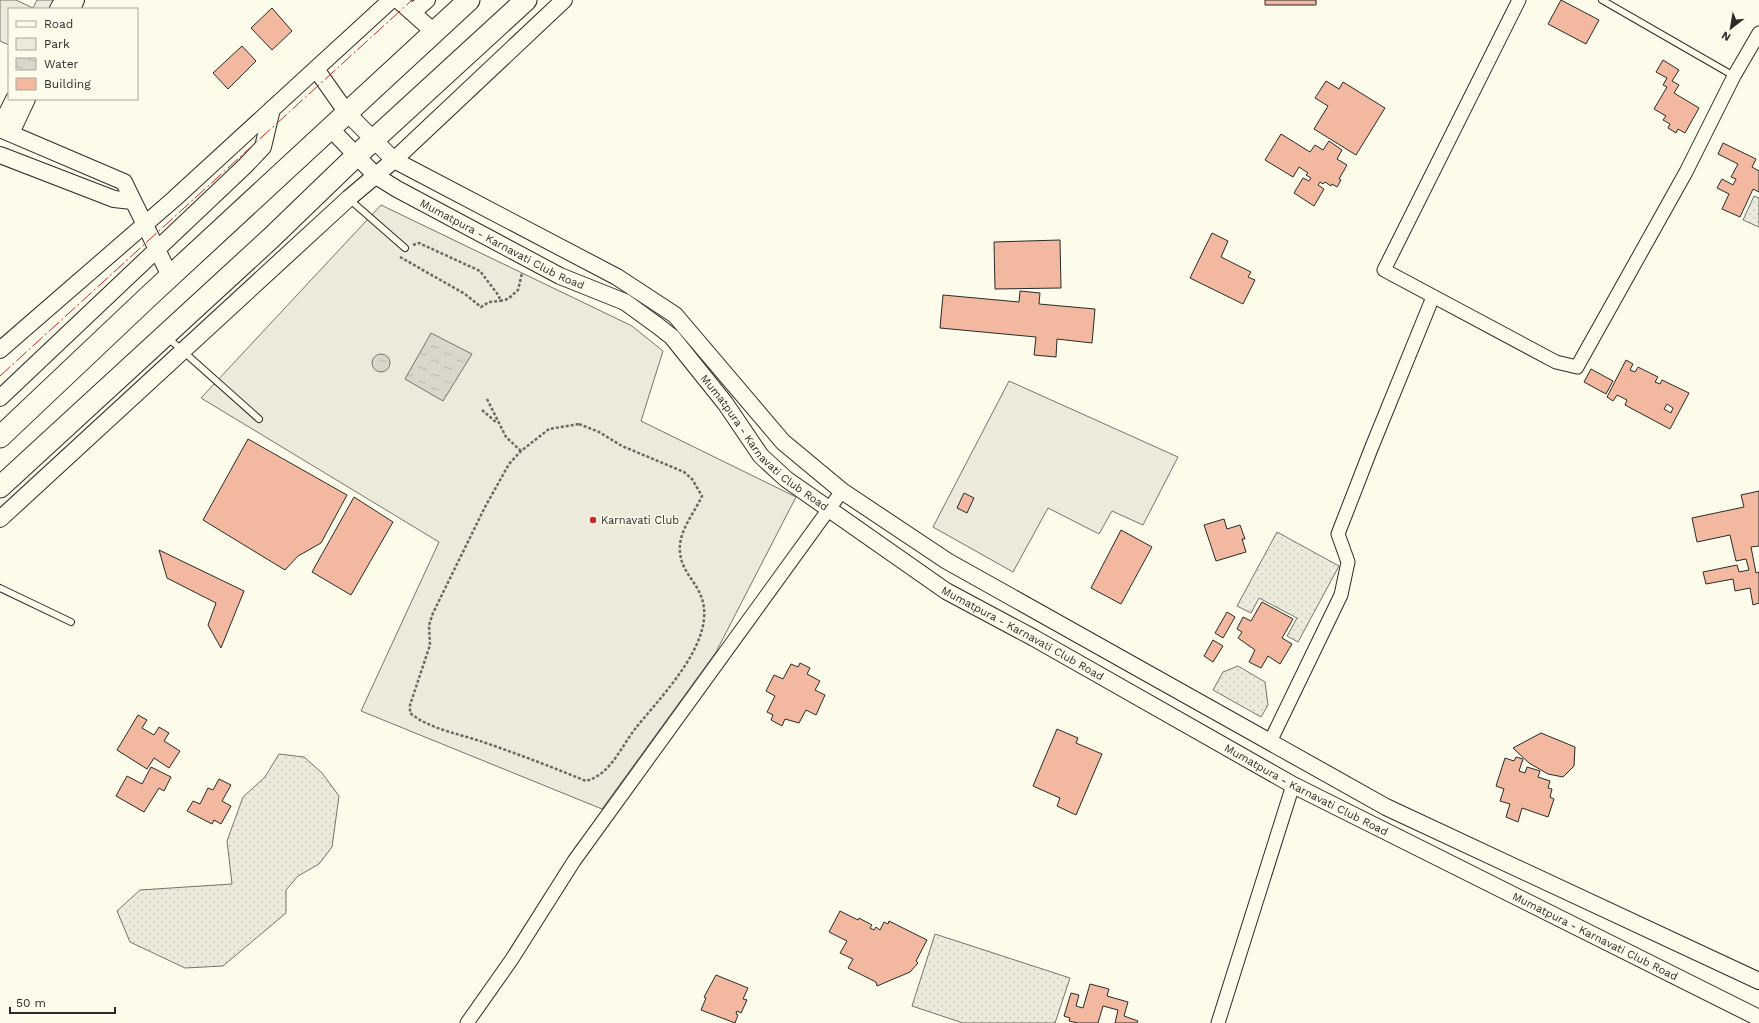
<svg xmlns="http://www.w3.org/2000/svg" width="1759" height="1023" font-family="'Work Sans',sans-serif">
	<style>
		.green { fill: url(#green-dots); stroke: #74746e }
		.pitch { fill: #ecebdb; stroke: #74746e }
		.parking { fill: #eceadb; stroke: #74746e }
		.water { fill: url(#water-ripples); stroke: #74746e }
		.building { fill: #f2b8a0; stroke: #2b2b2b; fill-rule: evenodd }
		.lines { fill: none; stroke-linecap: round; stroke-linejoin: round }
		.service-casing { stroke: #2b2b2b; stroke-width: 8 }
		.minor-casing { stroke: #2b2b2b; stroke-width: 15 }
		.tertiary-casing { stroke: #2b2b2b; stroke-width: 18 }
		.trunk-casing { stroke: #2b2b2b; stroke-width: 23 }
		.path { stroke: #6a6964; stroke-width: 2.5; stroke-dasharray: 3 2; stroke-linecap: butt }
		.service { stroke: #fdfbea; stroke-width: 6 }
		.minor { stroke: #fdfbea; stroke-width: 13 }
		.tertiary { stroke: #fdfbea; stroke-width: 16 }
		.trunk { stroke: #fdfbea; stroke-width: 21 }
		.power { stroke: #c62828; stroke-width: 1; stroke-dasharray: 14 3 2 3; stroke-linecap: butt }
		.poi-dot { fill: #c62828; stroke: #fdfbea; stroke-width: 1.5 }
		.labels { text-anchor: middle; stroke-width: 3; stroke-linejoin: round; paint-order: stroke }
		.street-label { font-size: 11px; fill: #2b2b2b; stroke: #fdfbea }
		.poi-label { font-size: 11px; fill: #2b2b2b; stroke: #fdfbea; text-anchor: start }
	</style>
	<defs>
		<pattern id="green-dots" width="8" height="8" patternUnits="userSpaceOnUse"><rect width="8" height="8" fill="#ecebdb"/><path d="M2 2h.1M6 6h.1" fill="none" stroke="#cbcabc" stroke-width="1.8" stroke-linecap="round"/></pattern>
		<pattern id="water-ripples" width="26" height="14" patternUnits="userSpaceOnUse"><rect width="26" height="14" fill="#d8d7c9"/><path d="M2 4q2-2 4 0t4 0M15 11q2-2 4 0t4 0" fill="none" stroke="#bab9ad"/></pattern>
	</defs>
	<rect width="100%" height="100%" fill="#fdfbea"/>
	<path class="green" d="M 1754,196 L 1759,198 L 1759,227 L 1743,220 Z
		M 1277,532 L 1339,566 L 1298,642 L 1287,636 L 1297,618 L 1259,598 L 1251,613 L 1237,606 Z
		M 1238,666 L 1265,682 L 1268,705 L 1261,717 L 1213,690 L 1223,672 Z
		M 279,754 L 304,757 L 322,773 L 339,796 L 332,847 L 319,864 L 298,876 L 286,890 L 286,913 L 223,966 L 185,968 L 130,942 L 117,911 L 140,890 L 232,884 L 227,841 L 243,797 L 265,777 Z
		M 935,934 L 1070,978 L 1055,1023 L 963,1023 L 912,1006 Z"/>
	<path class="pitch" d="M 381,205 L 632,326 L 663,351 L 641,421 L 796,497 L 716,652 L 602,809 L 361,711 L 439,542 L 201,398 Z"/>
	<path class="parking" d="M 0,0 L 16,0 L 33,8 L 37,0 L 54,0 L 49,9 L 9,9 L 9,45 L 0,41 Z
		M 1009,381 L 1178,457 L 1143,525 L 1112,511 L 1099,534 L 1048,508 L 1013,572 L 933,527 Z"/>
	<path class="water" d="M 431,333 L 472,354 L 443,401 L 405,379 Z
		M372 363a9 9 0 1 1 18 0a9 9 0 1 1-18 0Z"/>
	<path class="building" d="M 1265,0 L 1316,0 L 1316,5 L 1265,5 Z
		M 1561,0 L 1599,20 L 1586,44 L 1548,24 Z
		M 272,8 L 292,31 L 272,50 L 251,28 Z
		M 242,46 L 256,61 L 228,89 L 213,73 Z
		M 1663,60 L 1679,70 L 1672,81 L 1679,85 L 1674,93 L 1699,108 L 1685,133 L 1678,129 L 1676,133 L 1668,128 L 1670,124 L 1663,120 L 1666,116 L 1654,109 L 1667,87 L 1663,85 L 1667,78 L 1656,72 Z
		M 1326,81 L 1339,89 L 1343,82 L 1385,108 L 1356,155 L 1314,129 L 1328,106 L 1315,98 Z
		M 1281,134 L 1310,152 L 1315,145 L 1323,150 L 1329,141 L 1342,150 L 1337,159 L 1347,165 L 1339,179 L 1341,180 L 1337,187 L 1332,184 L 1331,186 L 1325,182 L 1323,184 L 1320,182 L 1318,185 L 1324,189 L 1314,206 L 1294,193 L 1303,178 L 1309,181 L 1311,178 L 1306,175 L 1308,173 L 1299,167 L 1293,177 L 1265,160 Z
		M 1723,143 L 1756,159 L 1752,167 L 1759,171 L 1759,192 L 1753,189 L 1740,217 L 1722,209 L 1729,194 L 1717,188 L 1722,179 L 1733,185 L 1736,179 L 1731,177 L 1738,164 L 1718,154 Z
		M 1212,233 L 1228,241 L 1221,257 L 1251,272 L 1248,277 L 1255,280 L 1243,304 L 1190,278 Z
		M 1060,240 L 1061,288 L 995,289 L 994,242 Z
		M 1020,291 L 1040,293 L 1039,304 L 1095,309 L 1092,343 L 1057,339 L 1056,357 L 1034,355 L 1036,337 L 940,328 L 943,295 L 1019,302 Z
		M 1626,360 L 1633,364 L 1630,370 L 1635,372 L 1638,367 L 1658,377 L 1655,382 L 1660,384 L 1662,380 L 1689,393 L 1670,429 L 1625,405 L 1627,400 L 1617,395 L 1613,401 L 1607,397 ZM 1667,404 L 1673,408 L 1671,413 L 1664,409 Z
		M 1591,369 L 1613,381 L 1606,394 L 1584,382 Z
		M 248,439 L 347,495 L 321,543 L 298,556 L 285,570 L 203,520 Z
		M 1759,491 L 1759,546 L 1751,547 L 1756,573 L 1759,572 L 1759,603 L 1753,605 L 1750,588 L 1735,591 L 1733,579 L 1706,584 L 1703,572 L 1737,565 L 1739,572 L 1749,570 L 1746,559 L 1736,561 L 1730,535 L 1697,542 L 1692,518 L 1744,507 L 1741,495 Z
		M 964,493 L 974,498 L 967,513 L 957,508 Z
		M 354,497 L 393,522 L 351,595 L 312,572 Z
		M 1224,519 L 1227,529 L 1240,525 L 1245,539 L 1242,539 L 1246,552 L 1216,561 L 1204,525 Z
		M 1121,530 L 1152,547 L 1121,604 L 1091,588 Z
		M 159,550 L 244,591 L 221,648 L 208,625 L 216,603 L 167,578 Z
		M 1262,602 L 1293,619 L 1282,638 L 1292,644 L 1280,664 L 1268,656 L 1261,668 L 1249,662 L 1255,650 L 1238,638 L 1242,632 L 1237,629 L 1243,617 L 1251,621 Z
		M 1227,612 L 1235,617 L 1223,638 L 1215,633 Z
		M 1213,640 L 1223,646 L 1213,662 L 1204,656 Z
		M 800,663 L 810,668 L 807,674 L 820,681 L 815,690 L 825,695 L 816,715 L 806,710 L 799,723 L 785,719 L 782,726 L 771,720 L 773,715 L 767,712 L 775,696 L 766,691 L 774,675 L 783,679 L 791,664 L 798,667 Z
		M 138,715 L 147,720 L 142,728 L 154,735 L 159,727 L 169,733 L 164,741 L 180,751 L 169,768 L 154,758 L 147,769 L 117,750 Z
		M 1057,729 L 1078,738 L 1076,743 L 1102,754 L 1076,815 L 1057,806 L 1060,798 L 1033,786 Z
		M 1541,733 L 1575,747 L 1574,766 L 1563,777 L 1548,774 L 1529,763 L 1513,748 Z
		M 1516,757 L 1523,759 L 1519,771 L 1525,773 L 1527,767 L 1540,771 L 1538,777 L 1550,781 L 1548,788 L 1552,789 L 1550,797 L 1554,799 L 1548,817 L 1522,808 L 1518,822 L 1506,817 L 1510,804 L 1500,801 L 1504,789 L 1496,786 L 1505,758 L 1514,761 Z
		M 151,767 L 171,777 L 164,791 L 159,788 L 144,812 L 116,796 L 127,776 L 142,784 Z
		M 219,779 L 231,785 L 222,801 L 231,806 L 221,824 L 214,820 L 212,824 L 187,811 L 193,801 L 200,804 L 208,788 L 213,790 Z
		M 840,911 L 858,920 L 859,918 L 872,925 L 870,928 L 874,930 L 876,927 L 880,930 L 884,922 L 888,924 L 889,921 L 927,940 L 916,961 L 918,963 L 910,972 L 877,986 L 876,982 L 848,968 L 853,959 L 840,953 L 847,941 L 829,932 Z
		M 716,975 L 748,988 L 743,999 L 747,1000 L 741,1013 L 737,1011 L 736,1014 L 738,1015 L 735,1023 L 701,1010 L 706,998 L 704,997 Z
		M 1090,984 L 1109,989 L 1107,996 L 1128,1002 L 1124,1016 L 1138,1021 L 1137,1023 L 1115,1023 L 1118,1010 L 1103,1006 L 1098,1023 L 1078,1023 L 1069,1021 L 1070,1018 L 1064,1016 L 1071,993 L 1079,995 L 1076,1006 L 1083,1008 Z"/>
	<g class="lines">
		<defs>
			<path id="service" d="M 1602,0 L 1734,76
				M 349,199 L 405,248
				M 167,337 L 259,419
				M 0,588 L 71,622"/>
			<path id="minor" d="M 1519,0 L 1384,270 L 1556,362 L 1577,367 L 1686,172 L 1734,76 L 1759,33
				M 1270,742 L 1341,595 L 1348,562 L 1338,534 L 1371,449 L 1433,297
				M 467,1023 L 512,959 L 574,861 L 842,491
				M 1218,1023 L 1293,785"/>
			<g id="tertiary">
				<path d="M 398,0 L 434,32"/>
				<path d="M 58,9 L 63,0"/>
				<path d="M 72,9 L 76,0"/>
				<path d="M 413,12 L 427,0"/>
				<path d="M 316,69 L 347,113 L 394,160 L 617,277 L 675,315 L 783,442 L 842,491 L 947,561 L 1386,807 L 1759,981"/>
				<path d="M 0,127 L 14,99"/>
				<path id="s1" d="M 330,128 L 376,176 L 397,189 L 560,276 L 625,302 L 658,326 L 672,337 L 725,403 L 761,456 L 786,479 L 946,591 L 1034,638 L 1293,785 L 1759,1018"/>
				<path d="M 0,129 L 124,182 L 170,276"/>
				<path d="M 11,133 L 27,99"/>
				<path d="M 0,155 L 114,199 L 132,201"/>
				<path d="M 0,350 L 174,199 L 391,0"/>
				<path d="M 0,398 L 245,166 L 263,147 L 272,109"/>
				<path d="M 0,519 L 349,198 L 394,160 L 564,0"/>
			</g>
			<path id="trunk" d="M 0,437 L 149,296 L 469,0
				M 0,487 L 271,238 L 356,156 L 526,0"/>
		</defs>
		<use href="#service" class="service-casing"/>
		<use href="#minor" class="minor-casing"/>
		<use href="#tertiary" class="tertiary-casing"/>
		<use href="#trunk" class="trunk-casing"/>
		<path class="path" d="M 413,245 L 419,243 L 480,271 L 499,296 L 500,301 L 508,299 L 518,290 L 522,273
			M 400,257 L 465,294 L 481,307 L 489,302 L 500,301
			M 487,399 L 506,437 L 521,451
			M 482,410 L 497,423
			M 579,424 L 599,432 L 622,446 L 684,472 L 692,479 L 702,496 C 694,514 678,531 680,552 C 682,578 707,586 704,619 C 700,658 658,700 635,729 C 621,747 610,775 586,781 C 552,767 518,754 483,742 C 460,734 429,729 410,713 L 410,705 L 430,645 L 429,625 L 433,613 L 485,507 L 509,464 L 521,451 L 549,429 Z"/>
		<use href="#service" class="service"/>
		<use href="#minor" class="minor"/>
		<use href="#tertiary" class="tertiary"/>
		<use href="#trunk" class="trunk"/>
		<path class="power" d="M 0,376 L 412,0"/>
	</g>
	<circle class="poi-dot" cx="593" cy="520" r="4"/>
	<g class="labels">
		<g class="street-label">
			<text dy="4" stroke="none"><textPath href="#s1" startOffset="210">Mumatpura - Karnavati Club Road</textPath></text>
			<text dy="4" stroke="none"><textPath href="#s1" startOffset="546">Mumatpura - Karnavati Club Road</textPath></text>
			<text dy="4" stroke="none"><textPath href="#s1" startOffset="870">Mumatpura - Karnavati Club Road</textPath></text>
			<text dy="4" stroke="none"><textPath href="#s1" startOffset="1194">Mumatpura - Karnavati Club Road</textPath></text>
			<text dy="4" stroke="none"><textPath href="#s1" startOffset="1518">Mumatpura - Karnavati Club Road</textPath></text>
		</g>
		<g class="poi-label">
			<text x="601" y="524">Karnavati Club</text>
		</g>
	</g>
	<rect x="8" y="8" width="130" height="92" fill="#fdfbea" stroke="#a9a89e"/>
	<rect x="16" y="21" width="20" height="6" fill="#fdfbea" stroke="#a9a89e"/>
	<text x="44" y="28" font-size="12" fill="#2b2b2b">Road</text>
	<rect x="16" y="38" width="20" height="12" fill="#ecebdb" stroke="#a9a89e"/>
	<text x="44" y="48" font-size="12" fill="#2b2b2b">Park</text>
	<rect x="16" y="58" width="20" height="12" fill="url(#water-ripples)" stroke="#a9a89e"/>
	<text x="44" y="68" font-size="12" fill="#2b2b2b">Water</text>
	<rect x="16" y="78" width="20" height="12" fill="#f2b8a0" stroke="#a9a89e"/>
	<text x="44" y="88" font-size="12" fill="#2b2b2b">Building</text>
	<g transform="translate(1731 28) rotate(211)" stroke="#fdfbea" stroke-width="3" paint-order="stroke">
	<path d="M0-3L7 15L0 10L-7 15Z" fill="#2b2b2b"/>
	<text y="-6" font-size="11" font-weight="bold" text-anchor="middle" fill="#2b2b2b">N</text>
	</g>
	<path d="M10 1007v6h105v-6" fill="none" stroke="#2b2b2b" stroke-width="2"/>
	<text x="16" y="1007" font-size="12" fill="#2b2b2b" stroke="#fdfbea" stroke-width="3" paint-order="stroke">50 m</text>
</svg>
